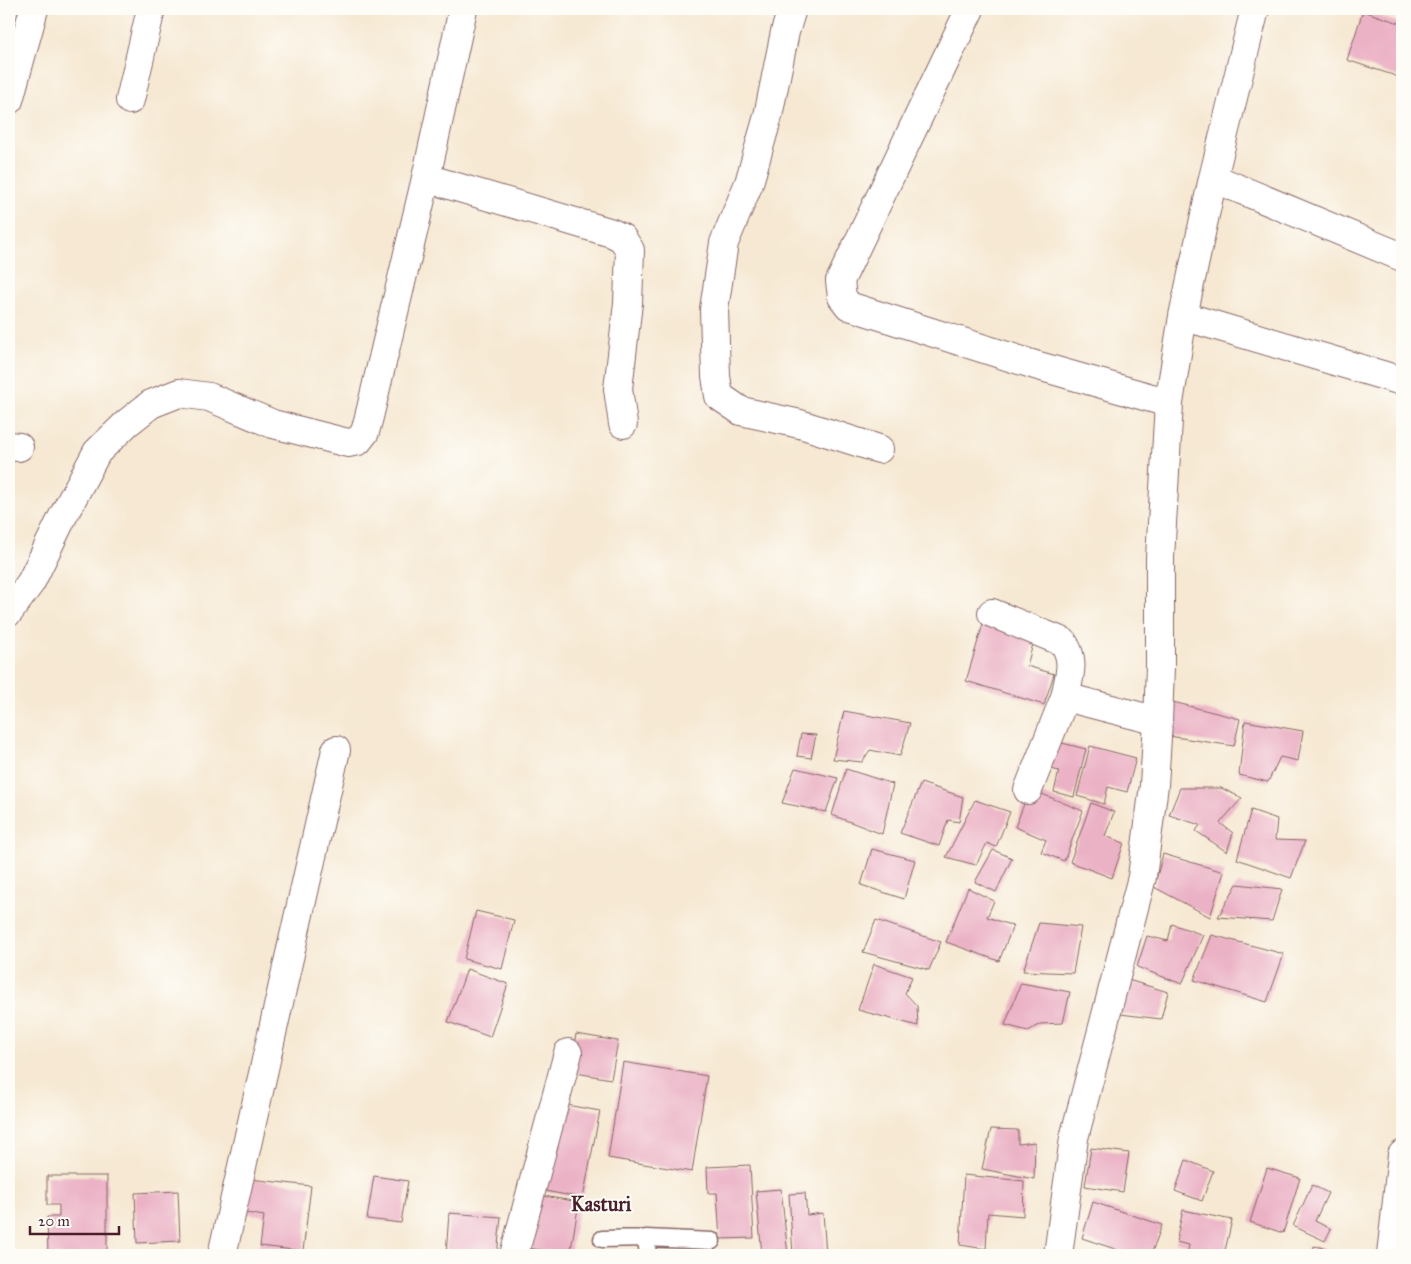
<svg xmlns="http://www.w3.org/2000/svg" width="1411" height="1264" font-family="'IM FELL Great Primer',serif">
	<style>
		.building { fill: #ebb1c5 }
		.lines { fill: none; stroke-linecap: round; stroke-linejoin: round }
		.lane-casing { stroke: #866565; stroke-width: 19 }
		.street-casing { stroke: #866565; stroke-width: 30 }
		.lane { stroke: #fff; stroke-width: 16 }
		.street { stroke: #fff; stroke-width: 28 }
		.labels { text-anchor: middle; stroke-width: 4; stroke-linejoin: round; paint-order: stroke }
		.quarter-label { font-size: 20px; font-weight: bold; fill: #4a1f2b; stroke: #fdfcf7 }
	</style>
	<rect width="100%" height="100%" fill="#fdfcf7"/>
	<filter id="ink" filterUnits="userSpaceOnUse"><feTurbulence type="fractalNoise" baseFrequency=".02" numOctaves="2"/><feDisplacementMap in="SourceGraphic" scale="10" xChannelSelector="R" yChannelSelector="G"/><feConvolveMatrix kernelMatrix="1 2 1 2 8 2 1 2 1" color-interpolation-filters="sRGB"/></filter>
	<filter id="wash" filterUnits="userSpaceOnUse"><feTurbulence type="fractalNoise" baseFrequency=".0096" numOctaves="4" result="noise"/><feDisplacementMap in="SourceGraphic" scale="20" xChannelSelector="R" yChannelSelector="G"/><feGaussianBlur stdDeviation="1.12" result="paint"/><feColorMatrix in="noise" values="0 0 0 0 0 0 0 0 0 0 0 0 0 0 0 0 0 1.4 0 .05"/><feComposite in="paint" operator="in"/></filter>
	<g filter="url(#wash)">
		<rect width="100%" height="100%" fill="#f6e8d2"/>
		<g id="blocks">
			<path class="building" d="M 1363,11 L 1402,24 L 1402,78 L 1347,60 Z
				M 983,624 L 1034,640 L 1027,666 L 1054,674 L 1044,705 L 966,681 Z
				M 1173,702 L 1240,719 L 1234,746 L 1162,735 Z
				M 844,711 L 910,723 L 900,756 L 870,750 L 862,762 L 833,759 Z
				M 1245,721 L 1303,731 L 1298,761 L 1280,757 L 1268,782 L 1239,775 Z
				M 801,734 L 816,735 L 811,758 L 797,756 Z
				M 1054,741 L 1086,749 L 1074,797 L 1054,792 L 1059,771 L 1047,768 Z
				M 1090,746 L 1136,758 L 1127,792 L 1108,787 L 1104,804 L 1077,796 Z
				M 795,768 L 838,778 L 826,812 L 782,803 Z
				M 846,769 L 893,784 L 882,834 L 832,815 Z
				M 921,783 L 963,797 L 959,822 L 948,820 L 939,846 L 900,833 Z
				M 1180,788 L 1221,788 L 1242,798 L 1220,823 L 1233,833 L 1227,852 L 1196,831 L 1200,825 L 1169,815 Z
				M 1030,789 L 1083,811 L 1064,861 L 1041,852 L 1046,840 L 1015,827 Z
				M 975,800 L 1010,812 L 996,847 L 987,843 L 976,865 L 946,857 Z
				M 1091,803 L 1114,812 L 1105,836 L 1124,843 L 1112,878 L 1070,862 Z
				M 1251,810 L 1277,819 L 1275,840 L 1305,841 L 1291,878 L 1237,859 Z
				M 872,849 L 915,860 L 904,899 L 861,885 Z
				M 993,850 L 1012,858 L 996,892 L 975,882 Z
				M 1163,854 L 1224,872 L 1210,917 L 1154,887 Z
				M 1237,884 L 1282,889 L 1272,921 L 1218,917 Z
				M 968,888 L 994,901 L 987,917 L 1013,926 L 999,961 L 946,942 Z
				M 476,911 L 514,920 L 502,969 L 464,959 Z
				M 876,920 L 941,942 L 929,970 L 863,952 Z
				M 1039,923 L 1081,927 L 1073,973 L 1023,971 Z
				M 1172,924 L 1203,935 L 1182,984 L 1137,967 L 1147,936 L 1168,941 Z
				M 1212,935 L 1284,954 L 1267,1002 L 1194,980 Z
				M 874,964 L 912,977 L 905,993 L 917,1006 L 918,1026 L 858,1010 Z
				M 467,969 L 508,984 L 490,1037 L 448,1022 Z
				M 1125,979 L 1168,992 L 1161,1019 L 1112,1013 Z
				M 1021,983 L 1070,992 L 1063,1023 L 1040,1024 L 1028,1031 L 1005,1025 Z
				M 576,1034 L 618,1041 L 611,1079 L 570,1072 Z
				M 623,1062 L 707,1076 L 692,1172 L 608,1158 Z
				M 561,1104 L 600,1111 L 583,1198 L 545,1191 Z
				M 991,1129 L 1018,1130 L 1018,1144 L 1035,1142 L 1034,1179 L 982,1169 Z
				M 1091,1148 L 1129,1153 L 1123,1192 L 1085,1186 Z
				M 1186,1160 L 1213,1171 L 1202,1201 L 1175,1191 Z
				M 750,1165 L 754,1238 L 720,1239 L 717,1193 L 708,1193 L 707,1167 Z
				M 1267,1168 L 1300,1178 L 1283,1233 L 1250,1222 Z
				M 964,1175 L 1024,1181 L 1023,1216 L 988,1213 L 986,1249 L 960,1245 Z
				M 47,1176 L 107,1176 L 107,1255 L 48,1255 L 47,1217 L 59,1217 L 59,1205 L 47,1205 Z
				M 374,1176 L 408,1181 L 401,1223 L 367,1219 Z
				M 250,1179 L 311,1186 L 303,1251 L 260,1246 L 264,1216 L 246,1213 Z
				M 1312,1185 L 1328,1193 L 1315,1221 L 1331,1229 L 1325,1241 L 1293,1226 Z
				M 781,1189 L 788,1255 L 762,1255 L 756,1191 Z
				M 178,1191 L 180,1241 L 137,1243 L 135,1193 Z
				M 805,1193 L 807,1215 L 823,1213 L 826,1255 L 793,1255 L 789,1194 Z
				M 538,1195 L 579,1202 L 570,1255 L 529,1248 Z
				M 1093,1202 L 1162,1225 L 1151,1255 L 1133,1255 L 1082,1238 Z
				M 1183,1210 L 1232,1220 L 1224,1255 L 1187,1255 L 1189,1245 L 1176,1242 Z
				M 449,1213 L 501,1217 L 497,1255 L 446,1255 Z
				M 1314,1246 L 1355,1254 L 1355,1255 L 1312,1255 Z"/>
		</g>
	</g>
	<g filter="url(#ink)">
		<use href="#blocks" fill-opacity="0" stroke="#866565" stroke-width="1"/>
		<g class="lines">
			<defs>
				<path id="lane" d="M 602,1239 L 646,1238
					M 648,1255 L 646,1238 L 712,1241"/>
				<path id="street" d="M 792,9 L 785,32 L 768,116 L 749,183 L 724,243 L 714,309 L 716,376 L 719,396 L 741,411 L 800,424 L 879,449
					M 970,9 L 840,281 L 842,297 L 849,306 L 1035,365 L 1169,403
					M 9,100 L 34,9
					M 130,100 L 151,9
					M 426,178 L 612,233 L 622,238 L 630,250 L 628,303 L 618,389 L 623,424
					M 1213,178 L 1402,257
					M 1183,316 L 1402,381
					M 9,446 L 19,447
					M 9,612 L 31,582 L 63,516 L 97,452 L 127,423 L 151,404 L 179,393 L 209,397 L 273,424 L 348,443 L 358,441 L 365,432 L 369,417 L 426,178 L 463,9
					M 992,613 L 1063,642 C 1076,660 1069,677 1065,697 L 1158,721
					M 1028,790 L 1065,697
					M 222,1255 L 336,750
					M 514,1255 L 568,1053
					M 1058,1255 L 1074,1138 L 1142,877 L 1154,785 L 1158,721 L 1160,667 L 1160,558 L 1169,403 L 1183,316 L 1213,178 L 1255,9
					M 1391,1255 L 1402,1155"/>
			</defs>
			<use href="#lane" class="lane-casing"/>
			<use href="#street" class="street-casing"/>
			<use href="#lane" class="lane"/>
			<use href="#street" class="street"/>
		</g>
	</g>
	<g class="labels">
		<g class="quarter-label">
			<text x="601" y="1211">Kasturi</text>
		</g>
	</g>
	<rect width="1411" height="1264" fill="none" stroke="#fdfcf7" stroke-width="30"/>
	<path d="M30 1226v8h89v-8" fill="none" stroke="#4a1f2b" stroke-width="2.5"/>
	<text x="38" y="1226" font-size="15" fill="#4a1f2b" stroke="#fdfcf7" stroke-width="4" paint-order="stroke">20 m</text>
</svg>
